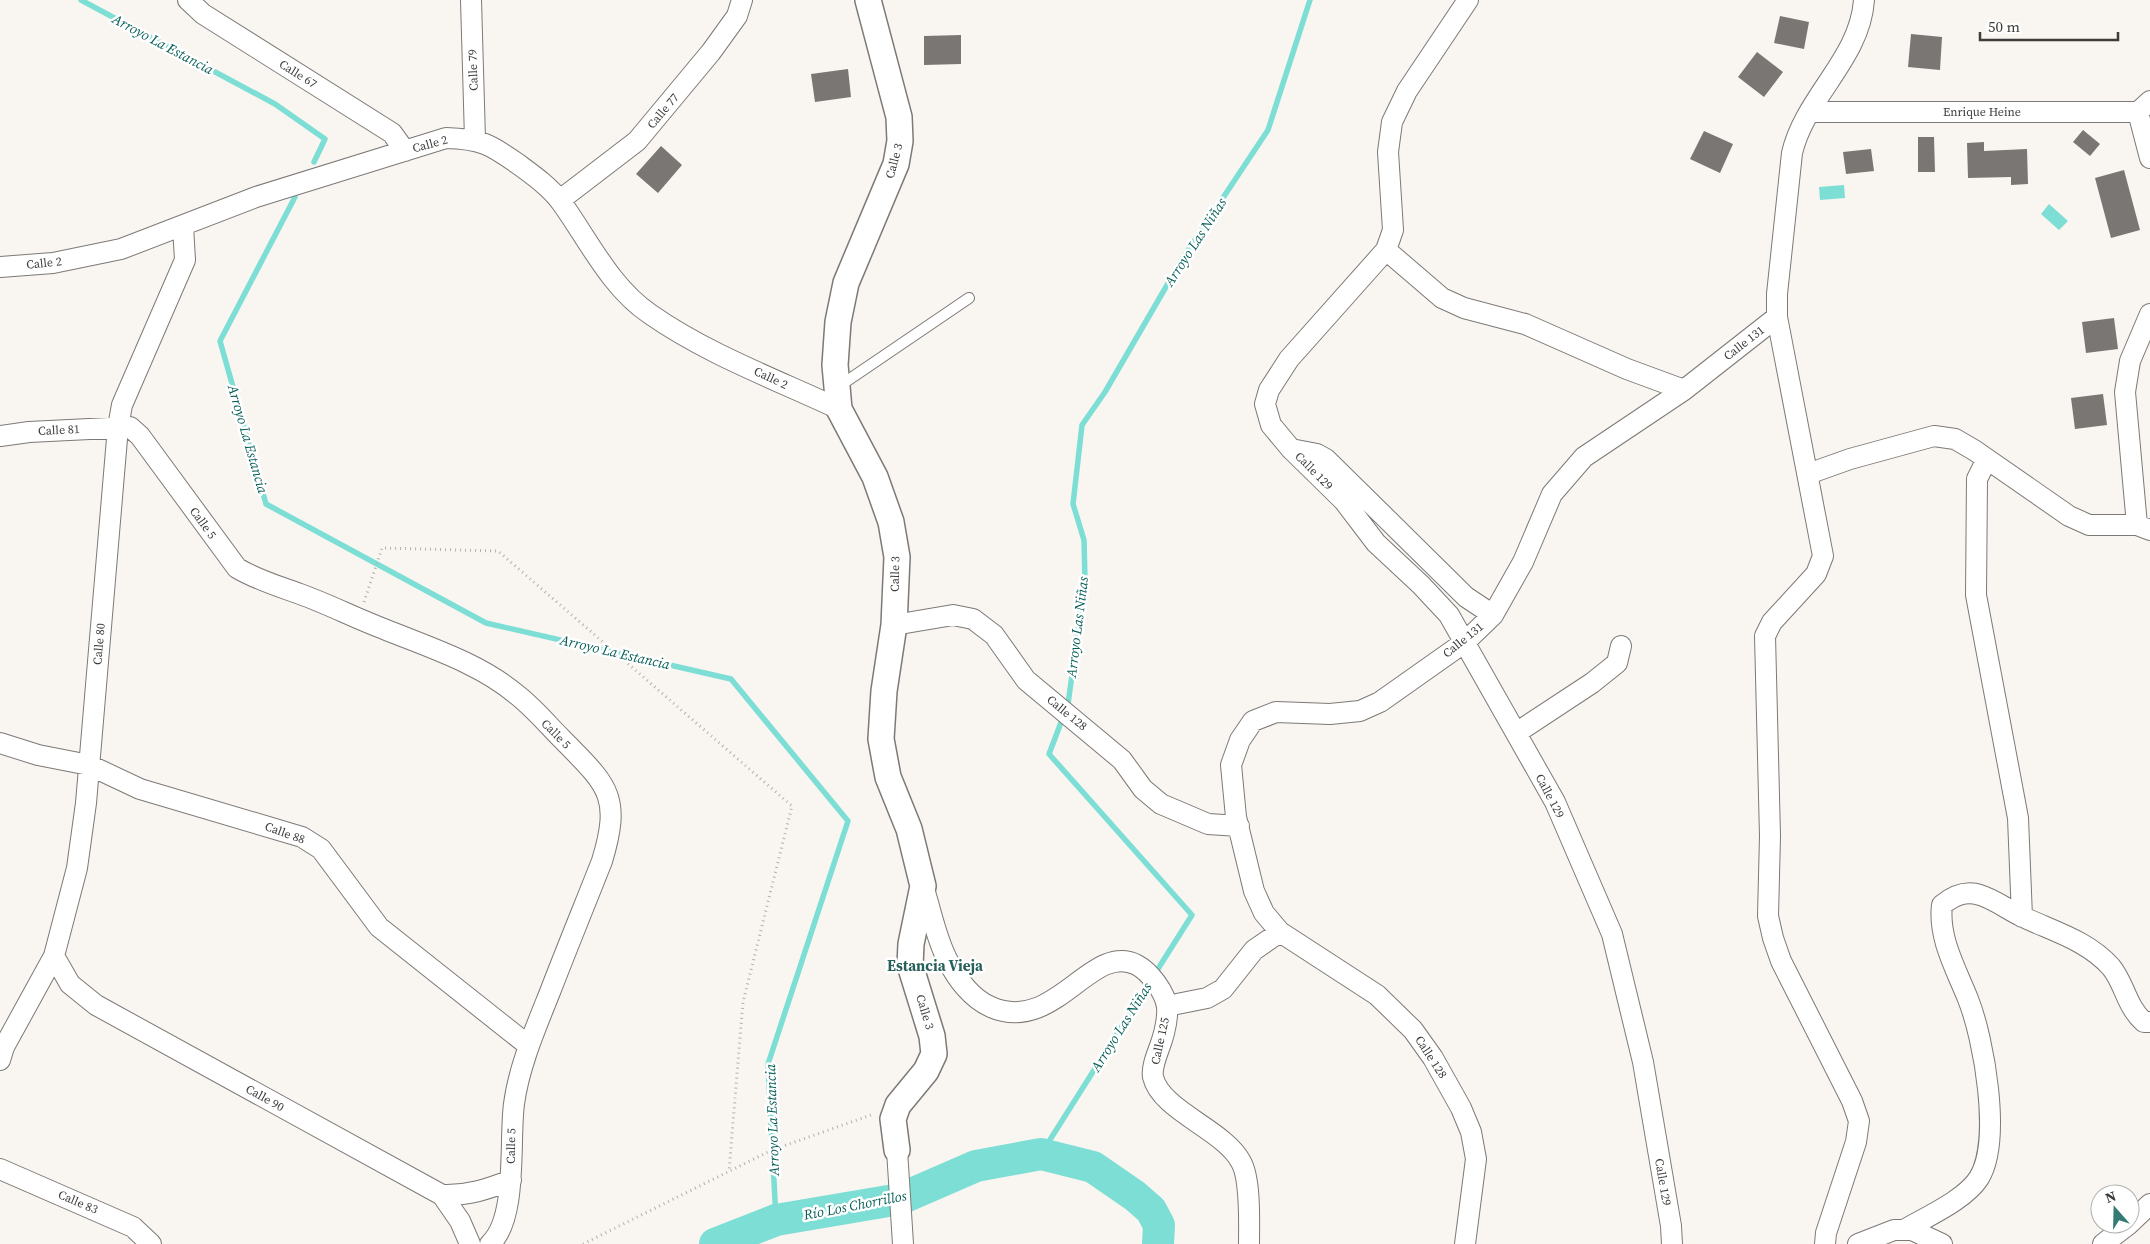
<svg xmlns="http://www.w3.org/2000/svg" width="2150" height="1244" font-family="'Source Serif 4',serif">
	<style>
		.water { fill: #7cded4 }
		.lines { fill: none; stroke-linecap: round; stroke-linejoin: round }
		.stream { stroke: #7cded4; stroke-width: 5.5 }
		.river { stroke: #7cded4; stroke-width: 32 }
		.building { fill: #7a7673 }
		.service-casing { stroke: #7d7976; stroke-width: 12 }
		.minor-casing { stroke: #7d7976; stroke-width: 22 }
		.tertiary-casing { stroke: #7d7976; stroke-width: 28 }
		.path { stroke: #b3b0ad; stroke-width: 3; stroke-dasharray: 1 4; stroke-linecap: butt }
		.service { stroke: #fff; stroke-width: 10 }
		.minor { stroke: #fff; stroke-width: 20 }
		.tertiary { stroke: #fff; stroke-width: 25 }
		.labels { text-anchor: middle; stroke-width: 5; stroke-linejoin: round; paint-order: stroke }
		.street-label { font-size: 12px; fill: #3d3c3a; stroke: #fff }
		.water-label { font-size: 14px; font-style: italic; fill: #075f58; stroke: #fff }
		.quarter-label { font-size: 15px; font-weight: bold; fill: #275f5a; stroke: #fff }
	</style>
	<rect width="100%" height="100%" fill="#f9f5f1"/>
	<path class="water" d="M 1844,185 L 1845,198 L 1820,200 L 1819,187 Z
		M 2049,204 L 2068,221 L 2059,230 L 2041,214 Z"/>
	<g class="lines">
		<path class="stream" d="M 81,0 L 275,104 L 325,139 L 314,162
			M 295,197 L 220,341 L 266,504 L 486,623 L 731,679 L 848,821 L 768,1064 L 776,1220
			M 1041,1154 L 1192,915 L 1049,754 L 1068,704 L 1085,580 L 1084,540 L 1073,504 L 1082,425 L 1105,392 L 1181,261 L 1268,130 L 1310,0"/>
		<path class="river" d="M 715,1244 L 776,1220 L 900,1199 L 976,1166 L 1041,1154 L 1093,1167 L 1135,1196 L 1151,1210 L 1159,1225 L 1158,1244"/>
	</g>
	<path class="building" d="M 1780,16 L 1809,22 L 1804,49 L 1774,43 Z
		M 1911,34 L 1942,37 L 1940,70 L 1908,67 Z
		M 961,35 L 961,64 L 924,65 L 924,36 Z
		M 1757,52 L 1783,72 L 1764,97 L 1738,77 Z
		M 848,69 L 851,97 L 815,102 L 811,74 Z
		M 2083,130 L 2100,144 L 2090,156 L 2073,142 Z
		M 1704,131 L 1733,144 L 1720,173 L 1690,159 Z
		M 1918,137 L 1934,137 L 1935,172 L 1918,172 Z
		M 1984,142 L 1984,151 L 2027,149 L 2028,184 L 2011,185 L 2011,177 L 1968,178 L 1967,143 Z
		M 661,146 L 682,165 L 658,193 L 636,174 Z
		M 1871,149 L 1874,171 L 1846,174 L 1843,152 Z
		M 2124,170 L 2140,230 L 2111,238 L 2095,178 Z
		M 2114,318 L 2118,349 L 2086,353 L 2082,322 Z
		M 2103,394 L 2107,425 L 2075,429 L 2071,398 Z"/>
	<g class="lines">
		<defs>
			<path id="service" d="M 838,387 L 969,298"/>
			<path id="minor" d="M 188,0 L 203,14 L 392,133 L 405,151
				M 471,0 L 475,139
				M 1468,0 L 1407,91 L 1392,122 L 1388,152 L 1393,230 L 1386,250 L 1289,359 L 1269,390 L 1265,404 L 1271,425 L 1291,449 L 1344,501 L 1376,543 L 1421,585 L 1449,615 L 1555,802 L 1612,934 L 1643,1062 L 1671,1226 L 1672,1244
				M 1810,112 L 2138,112 L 2150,101
				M 2138,112 L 2150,158
				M 560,200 L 637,141 L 711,52 L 737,16 L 742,0
				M 1386,250 L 1442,298 L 1464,308 L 1525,324 L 1627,369 L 1684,390
				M 0,267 L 53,263 L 121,249 L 256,197 L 446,138 C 481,139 490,144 518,164 C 533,175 550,187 561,202 C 588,239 610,287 650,314 C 707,354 775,379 839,409
				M 0,436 L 29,432 L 130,427 L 140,436 L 237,568 C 257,580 278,586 300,594 C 328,604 355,618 384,629 C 428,647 479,663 516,694 C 533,707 547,724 562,739 C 607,785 622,795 602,861 C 585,904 567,948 550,992 C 536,1027 519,1066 514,1104 C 509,1141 518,1218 490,1244
				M 1291,449 L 1317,454 L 1326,459 L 1466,597 L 1493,615
				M 1987,459 L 1977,479 L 1976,595 L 2018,818 L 2022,917
				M 1808,474 L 1850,459 L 1934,436 L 1955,439 L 1974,450 L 2069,516 L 2089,525 L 2137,525 L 2150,530
				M 2137,525 L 2125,392 L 2130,361 L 2150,314
				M 894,625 L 953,615 L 973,619 L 994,635 L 1026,680 L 1122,760 L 1143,789 L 1161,804 L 1208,824 L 1239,826
				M 1516,733 L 1592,683 L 1617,663 L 1621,646
				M 0,743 L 38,755 L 89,765 L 140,789 L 302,837 L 321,849 L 379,927 L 529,1046
				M 923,886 C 931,910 936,939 948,961 C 957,979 972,999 991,1007 C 1055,1035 1091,941 1137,965 C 1150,972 1165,992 1167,1007 C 1168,1016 1165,1031 1162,1040 C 1159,1050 1151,1066 1153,1077 C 1161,1111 1225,1130 1241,1162 C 1251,1179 1249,1224 1249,1244
				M 54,956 L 70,984 L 96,1005 L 442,1195 L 460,1221 L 470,1244
				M 1167,1006 L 1207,998 L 1223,989 L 1254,950 L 1280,932
				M 0,1060 L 4,1047 L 54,956 L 77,868 L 86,803 L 118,427 L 122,405 L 185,260 L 183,226
				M 897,1150 L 903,1244
				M 0,1169 L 133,1227 L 151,1244
				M 442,1195 C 468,1196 488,1189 511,1180
				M 2130,1223 L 2150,1204
				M 1904,1230 C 1926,1217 1965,1200 1979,1178 C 2002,1141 1984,1039 1968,999 C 1956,969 1938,938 1942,905 C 1953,896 1965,890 1980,895 C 1994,899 2008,910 2021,916 C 2052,931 2087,940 2111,967 C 2125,984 2126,1006 2144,1022 L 2150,1022
				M 1465,1244 L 1476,1159 L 1471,1132 L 1461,1108 L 1433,1058 L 1413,1030 L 1377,995 L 1280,932 L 1264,913 L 1254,891 L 1236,817 L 1231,765 L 1240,740 L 1253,721 L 1276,712 L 1330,714 L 1360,711 L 1380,702 L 1465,642 L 1493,615 L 1523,562 L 1552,494 L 1584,457 L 1684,390 L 1777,317
				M 1825,1244 L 1826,1233 L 1856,1142 L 1859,1121 L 1852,1101 L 1781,961 L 1773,938 L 1768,916 L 1770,836 L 1765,636 L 1772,622 L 1816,574 L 1823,556 L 1777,317 L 1777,294 L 1792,153 C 1805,97 1860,59 1864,0
				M 1858,1244 L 1894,1230 L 1912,1230 L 1942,1244
				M 2103,1244 L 2129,1224"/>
			<path id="tertiary" d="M 868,0 L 899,117 L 900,141 L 896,164 L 846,283 L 838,322 L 835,365 L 839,409 L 875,477 L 891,522 L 897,557 L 894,625 L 884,691 L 881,739 L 888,777 L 909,829 L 923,886 L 911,944 L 910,965 L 932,1036 L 934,1054 L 926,1071 L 898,1105 L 893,1119 L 897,1150"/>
		</defs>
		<use href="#service" class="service-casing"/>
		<use href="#minor" class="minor-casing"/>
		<use href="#tertiary" class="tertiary-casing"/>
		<path class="path" d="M 364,602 L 382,548 L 498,551 L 792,806 L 743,1002 L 729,1171
			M 583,1244 L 772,1150 L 874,1114"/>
		<use href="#service" class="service"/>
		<use href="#minor" class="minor"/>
		<use href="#tertiary" class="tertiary"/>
	</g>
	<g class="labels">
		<g class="street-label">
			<text transform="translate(473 70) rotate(-92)" y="4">Calle 79</text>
			<text transform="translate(298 74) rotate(32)" y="4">Calle 67</text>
			<text transform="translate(663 111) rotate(-50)" y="4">Calle 77</text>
			<text x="1982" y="116">Enrique Heine</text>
			<text transform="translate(430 144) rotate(-15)" y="4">Calle 2</text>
			<text transform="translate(894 161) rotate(-75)" y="4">Calle 3</text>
			<text transform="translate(44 263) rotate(-6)" y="4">Calle 2</text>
			<text transform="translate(1744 343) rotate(-38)" y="4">Calle 131</text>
			<text transform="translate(771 378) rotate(25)" y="4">Calle 2</text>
			<text transform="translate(59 430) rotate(-3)" y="4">Calle 81</text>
			<text transform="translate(1314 471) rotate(45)" y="4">Calle 129</text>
			<text transform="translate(203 523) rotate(54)" y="4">Calle 5</text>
			<text transform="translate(895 574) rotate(-89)" y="4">Calle 3</text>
			<text transform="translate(1463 640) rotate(-39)" y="4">Calle 131</text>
			<text transform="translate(99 644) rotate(-85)" y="4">Calle 80</text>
			<text transform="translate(1067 713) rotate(39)" y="4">Calle 128</text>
			<text transform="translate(556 734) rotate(45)" y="4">Calle 5</text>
			<text transform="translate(1550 796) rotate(62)" y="4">Calle 129</text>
			<text transform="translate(285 833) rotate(20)" y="4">Calle 88</text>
			<text transform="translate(925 1012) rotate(73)" y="4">Calle 3</text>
			<text transform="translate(1160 1041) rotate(-78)" y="4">Calle 125</text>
			<text transform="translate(1431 1057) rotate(57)" y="4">Calle 128</text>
			<text transform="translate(265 1098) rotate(29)" y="4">Calle 90</text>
			<text transform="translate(511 1146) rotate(-89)" y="4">Calle 5</text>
			<text transform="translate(1663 1182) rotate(80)" y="4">Calle 129</text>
			<text transform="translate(78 1202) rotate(23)" y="4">Calle 83</text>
		</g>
		<g class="water-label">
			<text transform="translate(163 44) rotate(28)" y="5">Arroyo La Estancia</text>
			<text transform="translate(1195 242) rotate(-57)" y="5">Arroyo Las Niñas</text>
			<text transform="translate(248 439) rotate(74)" y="5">Arroyo La Estancia</text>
			<text transform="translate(1077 627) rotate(-83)" y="5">Arroyo Las Niñas</text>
			<text transform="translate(615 652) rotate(13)" y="5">Arroyo La Estancia</text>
			<text transform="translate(1121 1027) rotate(-58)" y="5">Arroyo Las Niñas</text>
			<text transform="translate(772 1120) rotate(-92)" y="5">Arroyo La Estancia</text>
			<text transform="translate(855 1205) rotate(-11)" y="5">Río Los Chorrillos</text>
		</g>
		<g class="quarter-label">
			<text x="935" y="971">Estancia Vieja</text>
		</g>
	</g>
	<g transform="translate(2115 1209) rotate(340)"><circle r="24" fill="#ffffff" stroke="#b1b1b0"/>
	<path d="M0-4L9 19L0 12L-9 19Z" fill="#347b74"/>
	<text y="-8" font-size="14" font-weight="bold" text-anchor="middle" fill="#3d3c3a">N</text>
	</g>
	<path d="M1980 32v8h138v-8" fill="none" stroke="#3d3c3a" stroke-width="2.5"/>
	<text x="1988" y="32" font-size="15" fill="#3d3c3a" stroke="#ffffff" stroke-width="4" paint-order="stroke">50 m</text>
</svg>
